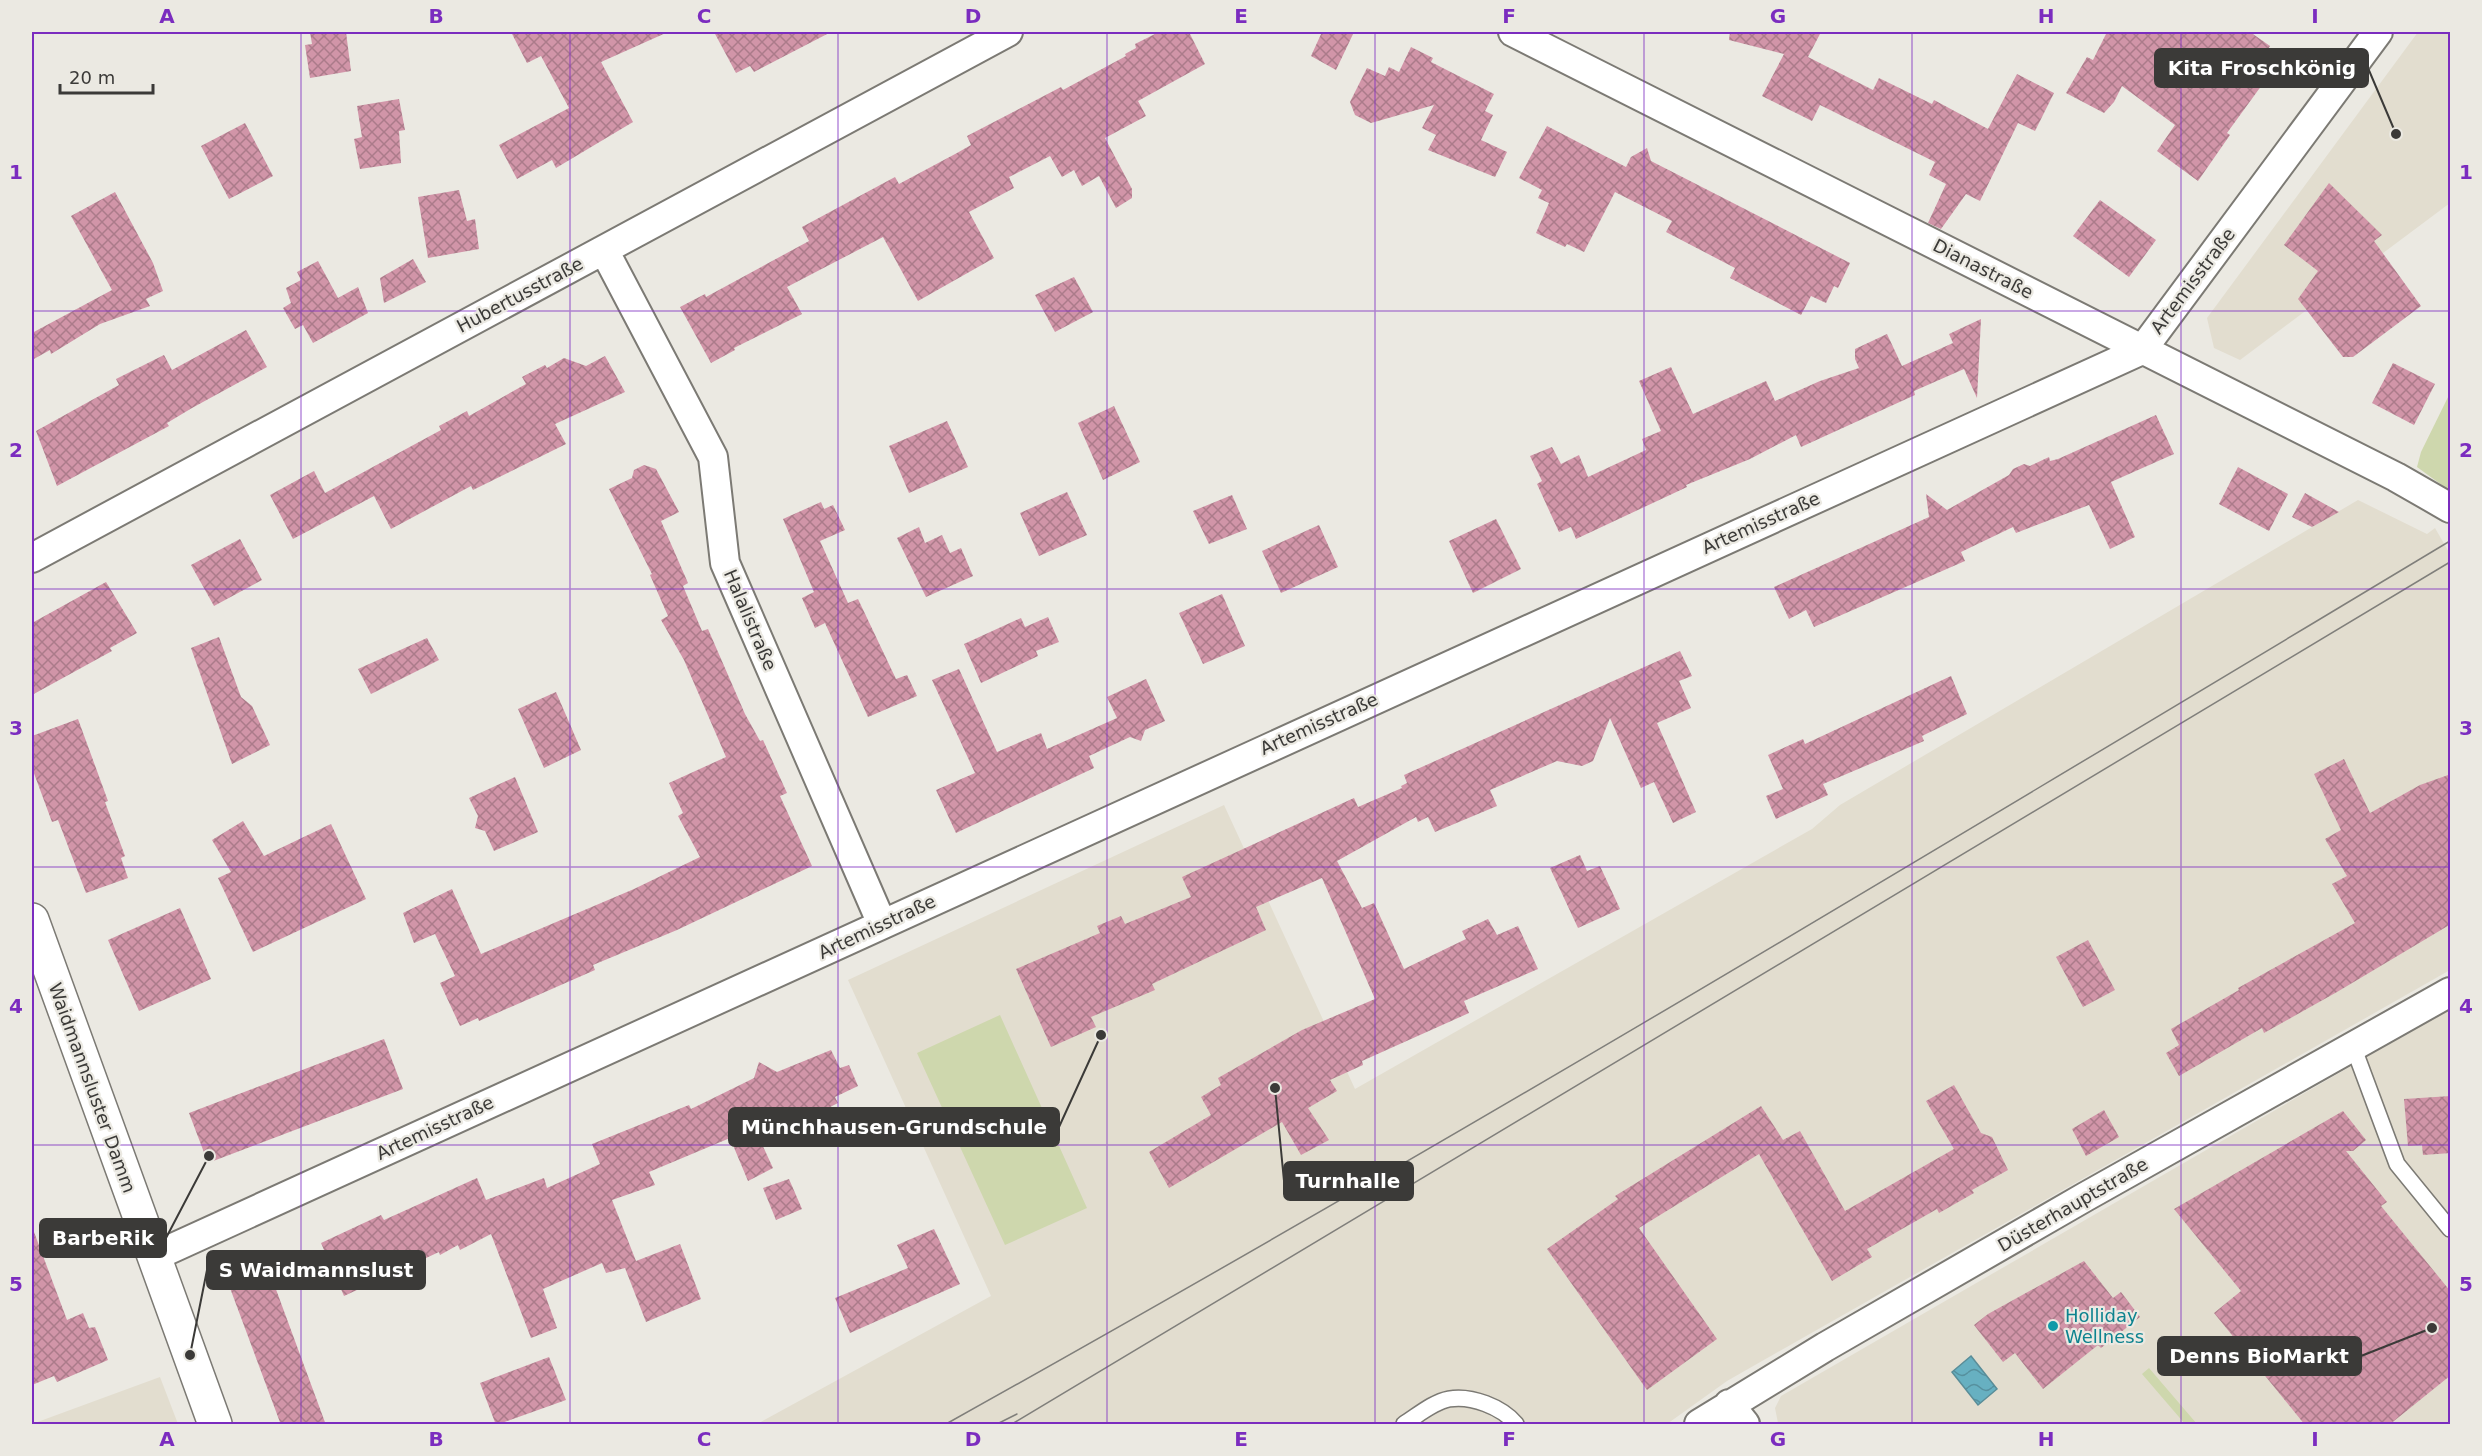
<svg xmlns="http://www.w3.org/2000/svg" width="2482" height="1456" font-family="'DejaVu Sans',sans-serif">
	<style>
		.built { fill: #e2ddcf }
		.grass { fill: #ced7ad }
		.water { fill: url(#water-waves); stroke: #5a8d98; stroke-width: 1.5 }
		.building { fill: url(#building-cross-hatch) }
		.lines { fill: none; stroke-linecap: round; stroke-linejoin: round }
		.lane-casing { stroke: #7c7a74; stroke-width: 18 }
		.street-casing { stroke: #7c7a74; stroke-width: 32 }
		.secondary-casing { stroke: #7c7a74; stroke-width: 36 }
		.lane { stroke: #fff; stroke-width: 15 }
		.street { stroke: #fff; stroke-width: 28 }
		.secondary { stroke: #fff; stroke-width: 33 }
		.tram { stroke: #807f7b; stroke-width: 1.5 }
		.grid { fill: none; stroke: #7b2cbf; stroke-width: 1.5; stroke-opacity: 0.55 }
		.culture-dot { fill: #0f9aa8; stroke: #ebe9e2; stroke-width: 2 }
		.labels { text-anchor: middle; stroke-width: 4.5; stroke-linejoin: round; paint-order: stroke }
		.street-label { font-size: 18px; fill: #3b3a38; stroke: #ebe9e2 }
		.culture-label { font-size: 18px; fill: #0d838f; stroke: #ebe9e2; text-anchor: start }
		.leader { fill: none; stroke: #3b3a38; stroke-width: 2 }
		.callout-dot { fill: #3b3a38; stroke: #ebe9e2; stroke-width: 2 }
		.callout { fill: #3b3a38; stroke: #3b3a38; stroke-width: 2 }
		.callout-label { font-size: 20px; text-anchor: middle; font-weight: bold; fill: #fff }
		.neatline { fill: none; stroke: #7b2cbf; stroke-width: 2 }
		.grid-label { font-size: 20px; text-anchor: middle; font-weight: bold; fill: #7b2cbf }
	</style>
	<defs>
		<pattern id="water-waves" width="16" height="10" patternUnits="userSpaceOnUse" patternTransform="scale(1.5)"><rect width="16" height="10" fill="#67b0c1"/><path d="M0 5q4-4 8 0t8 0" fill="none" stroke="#56909e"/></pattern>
		<pattern id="building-cross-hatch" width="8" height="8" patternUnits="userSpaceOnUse" patternTransform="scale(1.5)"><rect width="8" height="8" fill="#d195a8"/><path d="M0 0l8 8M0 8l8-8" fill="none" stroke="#ab7b8a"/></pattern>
	</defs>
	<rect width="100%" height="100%" fill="#ebe9e2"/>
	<path class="built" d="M 2418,32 L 2450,32 L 2450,203 L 2240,360 L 2214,348 L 2207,318 Z
		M 2358,500 L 2427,534 L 2435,528 L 2450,554 L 2450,970 L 1727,1381 L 1667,1424 L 757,1424 L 991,1296 L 848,980 L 1224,805 L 1355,1089 L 1812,829 L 1840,805 Z
		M 2450,1009 L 2450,1421 L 2447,1424 L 1778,1423 L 1775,1408 L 1781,1396 Z
		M 160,1377 L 178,1424 L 32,1424 Z"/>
	<path class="grass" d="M 2450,393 L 2450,491 L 2417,467 L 2421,452 Z
		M 1000,1015 L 1087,1208 L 1005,1245 L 917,1053 Z
		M 2149,1368 L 2197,1424 L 2185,1424 L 2142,1374 Z"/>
	<path class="water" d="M 1971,1356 L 1997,1389 L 1978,1405 L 1952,1372 Z"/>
	<path class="building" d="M 310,32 L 346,32 L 351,71 L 310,78 L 305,45 L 312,44 Z
		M 511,32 L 668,32 L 601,62 L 633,122 L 556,168 L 552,160 L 517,179 L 499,145 L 569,108 L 541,56 L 527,63 Z
		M 714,32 L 831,32 L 754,72 L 750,66 L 736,73 Z
		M 1159,32 L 1189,32 L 1205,64 L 1138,101 L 1146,116 L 1105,138 L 1132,189 L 1132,198 L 1116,208 L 1099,176 L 1082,186 L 1074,170 L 1062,177 L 1050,156 L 1009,177 L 1014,188 L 969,212 L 994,258 L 918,301 L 883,237 L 787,287 L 802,314 L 734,348 L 735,350 L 711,363 L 680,307 L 705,294 L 706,297 L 809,241 L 802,227 L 895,177 L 899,184 L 957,153 L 971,145 L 967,136 L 1061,87 L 1063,90 L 1126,56 L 1125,54 L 1136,48 L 1135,44 Z
		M 1322,32 L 1354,32 L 1336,70 L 1311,56 Z
		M 1730,32 L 1821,32 L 1808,57 L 1873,90 L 1879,78 L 1932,104 L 1934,100 L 1988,129 L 2017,74 L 2054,93 L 2035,131 L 2018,123 L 1980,201 L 1966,194 L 1941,229 L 1928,223 L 1946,184 L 1929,175 L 1935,162 L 1820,105 L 1812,121 L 1762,96 L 1784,54 L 1729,40 Z
		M 2107,32 L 2250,32 L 2270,46 L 2263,57 L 2275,67 L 2227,133 L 2230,135 L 2198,181 L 2157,151 L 2175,125 L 2122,86 L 2114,102 L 2104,113 L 2066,93 L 2087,57 L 2093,60 Z
		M 1411,47 L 1433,58 L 1431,62 L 1494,94 L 1485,111 L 1493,115 L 1481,140 L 1507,152 L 1495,177 L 1428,150 L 1436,135 L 1422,128 L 1434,105 L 1371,123 L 1355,115 L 1350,102 L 1367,68 L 1385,76 L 1389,67 L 1399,72 Z
		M 399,99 L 405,130 L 399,131 L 401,163 L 360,169 L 354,139 L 362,137 L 357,106 Z
		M 245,123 L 273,176 L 229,199 L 201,146 Z
		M 1547,126 L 1626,167 L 1631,157 L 1647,148 L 1651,161 L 1850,263 L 1838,288 L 1834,286 L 1826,303 L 1811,296 L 1801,315 L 1730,278 L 1735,268 L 1666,232 L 1672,221 L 1615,192 L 1584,252 L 1567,244 L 1565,247 L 1536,233 L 1549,203 L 1538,198 L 1542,190 L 1519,178 Z
		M 2329,183 L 2382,235 L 2374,241 L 2421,306 L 2353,357 L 2343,357 L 2298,299 L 2318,271 L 2284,245 Z
		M 459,190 L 467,221 L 475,219 L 479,249 L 428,258 L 418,197 Z
		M 115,192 L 153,263 L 163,291 L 146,299 L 150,306 L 100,324 L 51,354 L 50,350 L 32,360 L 32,333 L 112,290 L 71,216 Z
		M 2100,200 L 2156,240 L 2129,277 L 2073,236 Z
		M 413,259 L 426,282 L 384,303 L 380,278 Z
		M 318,261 L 338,298 L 358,287 L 368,313 L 313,343 L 303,325 L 295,329 L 283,308 L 291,303 L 286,288 L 301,280 L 297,272 Z
		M 1074,277 L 1093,312 L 1055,332 L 1035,295 Z
		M 1981,319 L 1977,398 L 1964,369 L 1914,391 L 1915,395 L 1801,447 L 1796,435 L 1750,459 L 1686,485 L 1687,487 L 1576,539 L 1571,527 L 1559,532 L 1537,484 L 1542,481 L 1530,456 L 1552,447 L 1561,464 L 1579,455 L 1588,477 L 1646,450 L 1642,439 L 1661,431 L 1639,381 L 1671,367 L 1693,414 L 1766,381 L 1775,401 L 1820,381 L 1859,368 L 1855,359 L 1855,349 L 1887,334 L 1902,366 L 1953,343 L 1949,334 Z
		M 246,330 L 267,367 L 192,408 L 167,423 L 169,426 L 57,486 L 36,431 L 119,385 L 116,379 L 164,355 L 172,370 Z
		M 605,356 L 625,392 L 555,424 L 566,444 L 473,490 L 471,486 L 391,529 L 374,496 L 293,539 L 270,495 L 314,471 L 325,493 L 441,430 L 439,426 L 467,411 L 469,416 L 526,384 L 522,377 L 545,365 L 547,368 L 564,358 L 586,366 Z
		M 2393,363 L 2435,384 L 2414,425 L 2372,403 Z
		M 1114,406 L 1140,462 L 1103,480 L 1078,423 Z
		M 2156,415 L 2174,454 L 2111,482 L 2135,537 L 2110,549 L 2089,505 L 2016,533 L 2013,527 L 1961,552 L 1965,561 L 1814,627 L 1806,610 L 1789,619 L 1774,587 L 1929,517 L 1926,494 L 1947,510 L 2009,475 L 2013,469 L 2024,464 L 2030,466 L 2049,457 L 2050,461 L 2058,459 Z
		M 947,421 L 968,467 L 909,493 L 889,446 Z
		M 644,465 L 656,469 L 679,512 L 661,521 L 688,583 L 683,586 L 702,631 L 708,629 L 745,714 L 760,741 L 763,740 L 787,793 L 780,796 L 812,866 L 677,930 L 593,965 L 595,970 L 479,1021 L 478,1018 L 460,1026 L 440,983 L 455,976 L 435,934 L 414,943 L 403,913 L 452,889 L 481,954 L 634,889 L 700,857 L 678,816 L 683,813 L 669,783 L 726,757 L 684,660 L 661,620 L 668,616 L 650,575 L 652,574 L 609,489 L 632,478 L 634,470 Z
		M 2238,467 L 2288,494 L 2269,531 L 2219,504 Z
		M 1067,492 L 1087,535 L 1039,556 L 1020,513 Z
		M 2305,493 L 2339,512 L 2312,527 L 2292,517 Z
		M 1232,495 L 1247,529 L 1209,544 L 1193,511 Z
		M 821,502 L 824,509 L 833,505 L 845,530 L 820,541 L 848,603 L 858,599 L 896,679 L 907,675 L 917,696 L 868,717 L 825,623 L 815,628 L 802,598 L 814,592 L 783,519 Z
		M 1496,519 L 1521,569 L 1473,593 L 1449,541 Z
		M 1319,525 L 1338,567 L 1281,593 L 1262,551 Z
		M 919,527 L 925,543 L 942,535 L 950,553 L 961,548 L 973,576 L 926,597 L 897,538 Z
		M 240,539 L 262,580 L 214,606 L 191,565 Z
		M 106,582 L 137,633 L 110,648 L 112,651 L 32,695 L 32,623 Z
		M 1222,594 L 1245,646 L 1203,664 L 1179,613 Z
		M 1048,617 L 1059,642 L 1036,651 L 1038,656 L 981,683 L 964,644 L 1021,618 L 1025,627 Z
		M 219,637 L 241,697 L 252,706 L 270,745 L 232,764 L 191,648 Z
		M 427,638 L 439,660 L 371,694 L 358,669 Z
		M 1680,651 L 1692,676 L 1679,681 L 1691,708 L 1657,723 L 1696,812 L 1673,823 L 1654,782 L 1641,788 L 1610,718 L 1593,761 L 1582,766 L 1557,761 L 1490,790 L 1497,806 L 1435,832 L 1428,817 L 1418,822 L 1416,817 L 1337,861 L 1362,908 L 1374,903 L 1404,969 L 1466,939 L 1462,931 L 1488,919 L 1497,935 L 1518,926 L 1538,969 L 1464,1001 L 1469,1013 L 1362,1061 L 1363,1065 L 1330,1080 L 1337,1091 L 1308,1108 L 1329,1140 L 1301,1155 L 1282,1122 L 1169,1188 L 1149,1152 L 1211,1115 L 1201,1097 L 1221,1085 L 1218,1078 L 1302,1030 L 1375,999 L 1322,878 L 1256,907 L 1266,930 L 1152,984 L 1155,990 L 1091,1017 L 1096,1027 L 1051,1047 L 1016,969 L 1100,933 L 1097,926 L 1121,916 L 1125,924 L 1191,897 L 1182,877 L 1354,798 L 1358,807 L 1402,788 L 1401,786 L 1407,783 L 1404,775 Z
		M 959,669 L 997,752 L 1041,733 L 1047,749 L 1117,718 L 1107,697 L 1146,679 L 1165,721 L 1145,730 L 1141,741 L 1130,737 L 1089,756 L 1094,768 L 956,833 L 936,790 L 975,773 L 932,680 Z
		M 1951,676 L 1967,714 L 1922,736 L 1924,741 L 1823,784 L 1828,795 L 1776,819 L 1766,796 L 1783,789 L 1768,755 L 1803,739 L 1805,744 Z
		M 556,692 L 581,750 L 544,768 L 518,709 Z
		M 78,719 L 108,801 L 105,802 L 125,856 L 121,858 L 128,878 L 86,893 L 58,820 L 52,822 L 32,768 L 32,736 Z
		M 2344,759 L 2370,813 L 2420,785 L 2451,774 L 2451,924 L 2337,992 L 2264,1033 L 2262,1028 L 2179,1076 L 2166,1053 L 2179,1045 L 2171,1029 L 2239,990 L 2238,988 L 2355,923 L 2332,884 L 2347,876 L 2325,839 L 2341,830 L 2314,774 Z
		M 515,777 L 538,832 L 494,851 L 485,831 L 475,828 L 478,816 L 469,798 Z
		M 243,821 L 264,856 L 331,824 L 366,899 L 253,952 L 218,878 L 231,872 L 212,840 Z
		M 1580,855 L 1587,871 L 1600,866 L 1620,909 L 1578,928 L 1550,868 Z
		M 180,908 L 211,979 L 139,1011 L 108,940 Z
		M 2088,940 L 2115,990 L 2083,1007 L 2056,957 Z
		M 384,1039 L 403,1089 L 208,1163 L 189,1113 Z
		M 831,1050 L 840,1068 L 849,1065 L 858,1086 L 835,1097 L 838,1103 L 761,1142 L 773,1168 L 748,1181 L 730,1138 L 649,1172 L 655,1185 L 612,1200 L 636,1261 L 680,1244 L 701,1299 L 646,1322 L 625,1268 L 606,1273 L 602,1263 L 543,1289 L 557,1328 L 531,1338 L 491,1234 L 460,1250 L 458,1245 L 440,1255 L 439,1252 L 344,1296 L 321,1243 L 381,1215 L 384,1220 L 477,1178 L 486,1200 L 544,1178 L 547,1188 L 600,1164 L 592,1144 L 689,1105 L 691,1109 L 740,1085 L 754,1078 L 759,1062 L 777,1072 Z
		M 1954,1085 L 1981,1133 L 1992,1137 L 2008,1170 L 1972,1190 L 1974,1193 L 1939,1213 L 1937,1209 L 1867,1249 L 1872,1257 L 1832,1281 L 1759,1154 L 1639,1228 L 1717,1339 L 1647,1390 L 1547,1249 L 1618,1199 L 1615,1196 L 1761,1106 L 1783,1140 L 1800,1131 L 1845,1211 L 1954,1149 L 1926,1101 Z
		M 2451,1096 L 2451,1153 L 2423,1155 L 2422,1145 L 2408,1146 L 2404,1099 Z
		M 2104,1110 L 2119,1137 L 2086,1156 L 2072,1129 Z
		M 2343,1111 L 2366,1140 L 2353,1151 L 2346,1151 L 2387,1202 L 2381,1206 L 2451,1292 L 2451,1375 L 2389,1425 L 2305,1425 L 2214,1313 L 2241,1291 L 2174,1209 Z
		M 789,1179 L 802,1209 L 776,1220 L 763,1188 Z
		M 934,1229 L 960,1284 L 850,1333 L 835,1298 L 908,1268 L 897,1245 Z
		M 32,1232 L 34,1232 L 67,1320 L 83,1313 L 89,1328 L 95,1327 L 108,1360 L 57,1382 L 54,1376 L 32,1385 Z
		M 2084,1261 L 2113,1298 L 2121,1292 L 2140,1317 L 2101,1348 L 2098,1345 L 2043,1389 L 2015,1353 L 2003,1362 L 1974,1325 L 1988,1314 Z
		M 267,1265 L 326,1425 L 281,1425 L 227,1280 Z
		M 549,1357 L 566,1400 L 496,1425 L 480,1383 Z"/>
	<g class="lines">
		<defs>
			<path id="lane" d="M 2353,1046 L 2397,1164 L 2450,1229
				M 1404,1424 C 1417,1416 1433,1402 1449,1399 C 1471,1395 1502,1407 1516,1424"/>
			<path id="street" d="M 1513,32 L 2396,477 L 2450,508
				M 604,250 L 713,457 L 725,563 L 882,924
				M 32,558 L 1008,32
				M 153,1257 L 2142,350 L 2378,32
				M 1729,1404 L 1745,1424
				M 1699,1424 L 1825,1347 L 2085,1197 L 2450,992"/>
			<path id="secondary" d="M 32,920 L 215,1424"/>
		</defs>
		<use href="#lane" class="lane-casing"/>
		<use href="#street" class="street-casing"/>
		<use href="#secondary" class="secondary-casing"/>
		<use href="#lane" class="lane"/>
		<use href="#street" class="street"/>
		<use href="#secondary" class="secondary"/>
		<path class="tram" d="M 946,1424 C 1454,1141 1952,840 2450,541
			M 997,1424 L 1017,1414
			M 1012,1424 L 2450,562"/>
	</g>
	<path class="grid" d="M 301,32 L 301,1424M 570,32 L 570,1424M 838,32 L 838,1424M 1107,32 L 1107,1424M 1375,32 L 1375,1424M 1644,32 L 1644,1424M 1912,32 L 1912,1424M 2181,32 L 2181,1424M 32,311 L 2450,311M 32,589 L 2450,589M 32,867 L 2450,867M 32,1145 L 2450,1145"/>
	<circle class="culture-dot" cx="2053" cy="1326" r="6"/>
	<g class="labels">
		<g class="street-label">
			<text transform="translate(1983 269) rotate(27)" y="6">Dianastraße</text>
			<text transform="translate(2193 281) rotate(-53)" y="6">Artemisstraße</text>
			<text transform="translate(520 295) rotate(-28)" y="6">Hubertusstraße</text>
			<text transform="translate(1761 523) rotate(-24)" y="6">Artemisstraße</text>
			<text transform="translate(750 620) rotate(67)" y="6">Halalistraße</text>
			<text transform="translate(1319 724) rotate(-24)" y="6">Artemisstraße</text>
			<text transform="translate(877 927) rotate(-25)" y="6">Artemisstraße</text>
			<text transform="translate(92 1088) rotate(70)" y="6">Waidmannsluster Damm</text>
			<text transform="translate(435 1128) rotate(-25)" y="6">Artemisstraße</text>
			<text transform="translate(2073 1205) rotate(-30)" y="6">Düsterhauptstraße</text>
		</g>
		<g class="culture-label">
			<text x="2065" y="1322">Holliday<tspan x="2065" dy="21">Wellness</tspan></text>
		</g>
	</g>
	<path class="leader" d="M2396 134L2368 68M1101 1035L1059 1127M1275 1088L1284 1181M209 1156L166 1238M190 1355L207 1270M2432 1328L2361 1356"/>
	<g class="callout-dot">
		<circle cx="2396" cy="134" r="6"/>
		<circle cx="1101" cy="1035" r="6"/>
		<circle cx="1275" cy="1088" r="6"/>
		<circle cx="209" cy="1156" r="6"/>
		<circle cx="190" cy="1355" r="6"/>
		<circle cx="2432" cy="1328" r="6"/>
	</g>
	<g class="callout">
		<rect x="2155" y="49" width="213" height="38" rx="6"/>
		<rect x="729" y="1108" width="330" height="38" rx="6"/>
		<rect x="1284" y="1162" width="129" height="38" rx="6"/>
		<rect x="40" y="1219" width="126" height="38" rx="6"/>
		<rect x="207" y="1251" width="218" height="38" rx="6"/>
		<rect x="2158" y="1337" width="203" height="38" rx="6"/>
	</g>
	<g class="callout-label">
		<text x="2262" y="75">Kita Froschkönig</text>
		<text x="894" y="1134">Münchhausen-Grundschule</text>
		<text x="1348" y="1188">Turnhalle</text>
		<text x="103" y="1245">BarbeRik</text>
		<text x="316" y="1277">S Waidmannslust</text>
		<text x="2259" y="1363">Denns BioMarkt</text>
	</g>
	<rect width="2482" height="1456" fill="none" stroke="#ebe9e2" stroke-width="66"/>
	<path d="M60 84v9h93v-9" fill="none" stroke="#3b3a38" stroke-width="3"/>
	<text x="69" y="84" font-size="18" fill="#3b3a38" stroke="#ebe9e2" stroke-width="4.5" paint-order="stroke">20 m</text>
	<rect x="33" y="33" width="2416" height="1390" class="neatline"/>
	<g class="grid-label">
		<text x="167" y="23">A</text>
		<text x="436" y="23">B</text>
		<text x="704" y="23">C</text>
		<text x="973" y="23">D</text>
		<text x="1241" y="23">E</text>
		<text x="1509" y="23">F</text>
		<text x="1778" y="23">G</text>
		<text x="2046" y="23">H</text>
		<text x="2315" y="23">I</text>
		<text x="16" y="179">1</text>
		<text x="2466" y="179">1</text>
		<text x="16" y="457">2</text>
		<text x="2466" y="457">2</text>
		<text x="16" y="735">3</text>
		<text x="2466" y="735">3</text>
		<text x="16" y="1013">4</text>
		<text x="2466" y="1013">4</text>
		<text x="16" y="1291">5</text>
		<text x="2466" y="1291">5</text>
		<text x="167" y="1446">A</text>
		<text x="436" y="1446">B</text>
		<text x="704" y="1446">C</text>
		<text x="973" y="1446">D</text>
		<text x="1241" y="1446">E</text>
		<text x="1509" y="1446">F</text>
		<text x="1778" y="1446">G</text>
		<text x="2046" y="1446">H</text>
		<text x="2315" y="1446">I</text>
	</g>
</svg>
